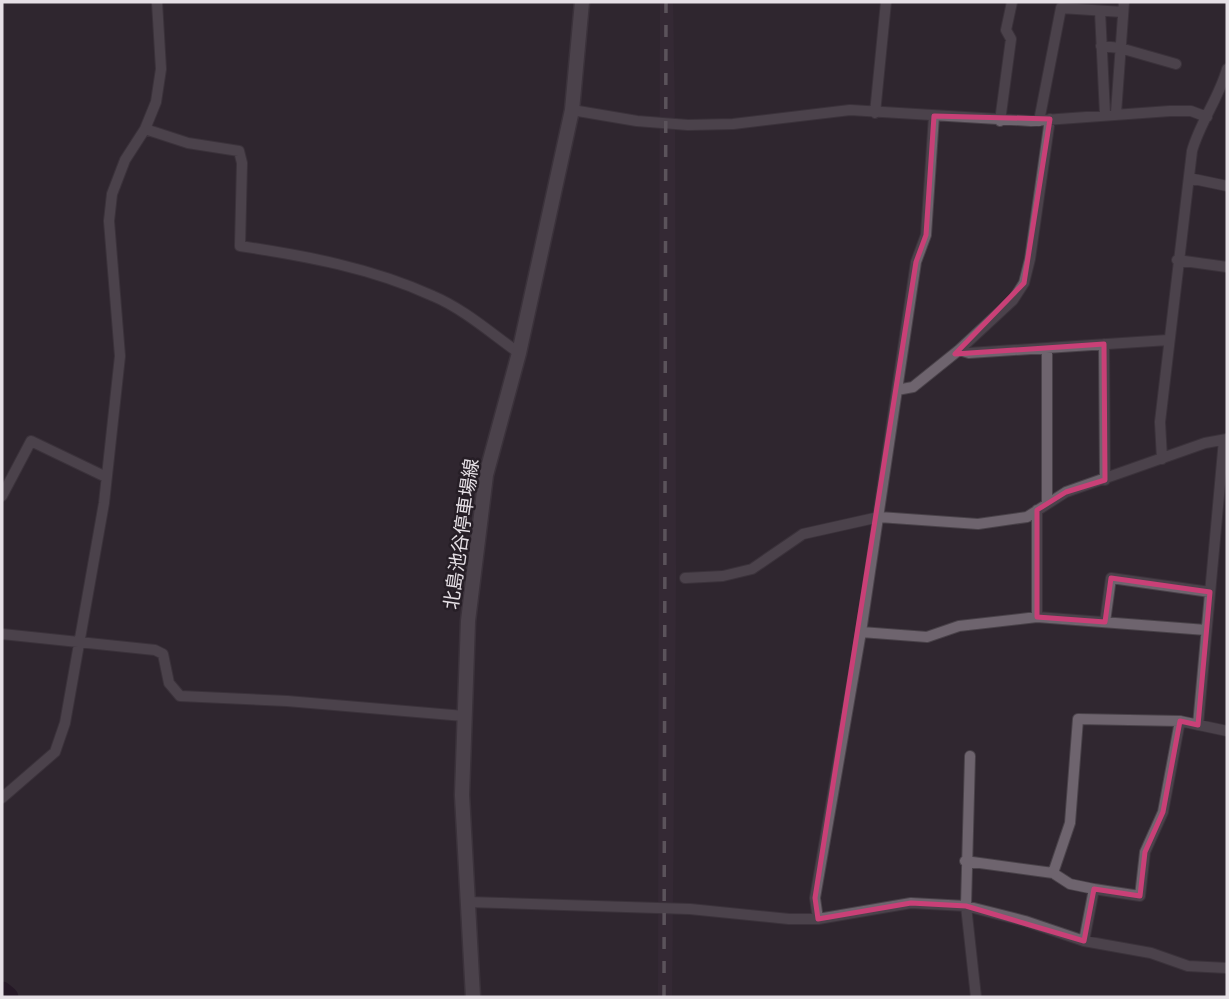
<svg xmlns="http://www.w3.org/2000/svg" width="1229" height="999" font-family="Merriweather,'Noto Sans JP',serif">
	<style>
		.built { fill: #3a2d3b }
		.lines { fill: none; stroke-linecap: round; stroke-linejoin: round }
		.river { stroke: #1a071c; stroke-width: 21 }
		.street-casing { stroke: #494249; stroke-width: 12 }
		.secondary-casing { stroke: #494249; stroke-width: 17 }
		.street { stroke: #6e646e; stroke-width: 10 }
		.secondary { stroke: #6e646e; stroke-width: 14 }
		.rail { stroke: #918a91; stroke-width: 3.5; stroke-dasharray: 12 12; stroke-linecap: butt }
		.marked { fill: none; stroke: #c94077; stroke-width: 5; stroke-linejoin: round }
		.labels { text-anchor: middle; stroke-width: 5; stroke-linejoin: round; paint-order: stroke }
		.street-label { font-size: 19px; fill: #e6e0e6; stroke: #261e26 }
	</style>
	<rect width="100%" height="100%" fill="#302730"/>
	<path class="built" d="M 660,2 L 673,2 L 675,124 L 676,578 L 672,997 L 658,997 Z"/>
	<g class="lines">
		<path class="river" d="M 2,992 L 8,997"/>
		<defs>
			<path id="street" d="M 1100,11 L 1105,114
				M 1101,46 L 1120,48 L 1176,64
				M 572,110 L 637,121 L 688,125 L 733,124 L 850,110 L 1031,121 L 1170,111 L 1191,111 L 1207,117
				M 875,113 L 886,2
				M 1116,113 L 1124,2
				M 1000,121 L 1011,39 L 1006,30 L 1012,2
				M 1039,121 L 1061,8 L 1123,12
				M 145,129 L 188,143 L 239,151 L 242,163 L 240,246 C 306,256 372,268 433,296 C 464,309 492,334 519,353
				M 1189,178 L 1227,186
				M 1177,260 L 1227,267
				M 1104,344 L 1105,480
				M 959,350 L 969,353 L 1168,340
				M 897,390 L 913,387 L 959,350 L 1013,300 L 1024,283 L 1030,259 L 1050,119
				M 1162,459 L 1160,422 L 1192,151 C 1200,122 1219,98 1227,69
				M 2,496 L 31,441 L 106,477
				M 1047,504 L 1047,348
				M 1037,510 L 1037,617 L 1206,630
				M 685,578 L 723,576 L 752,569 L 803,534 L 879,517 L 978,524 L 1027,517 L 1066,492 L 1205,443 L 1227,439
				M 1105,622 L 1111,578 L 1210,592
				M 861,632 L 927,637 L 959,626 L 1037,617
				M 2,634 L 155,650 L 163,654 L 169,683 L 180,696 L 287,701 L 464,716
				M 1198,725 L 1224,440
				M 970,756 L 966,906 L 976,997
				M 2,798 L 55,752 L 65,723 L 104,503 L 120,356 L 109,221 L 112,194 L 125,160 L 145,129 L 156,102 L 161,69 L 157,2
				M 965,861 L 1053,873 L 1070,823 L 1078,719 L 1180,721 L 1227,731
				M 1053,873 L 1070,884 L 1094,889
				M 467,902 L 690,909 L 789,919 L 818,919 L 911,903 L 966,906 L 1025,921 L 1084,941 L 1151,953 L 1188,966 L 1227,968
				M 818,919 L 815,898 L 861,632 L 916,262 L 926,235 L 934,116
				M 1084,941 L 1094,889 L 1140,896 L 1145,852 L 1163,812 L 1180,721"/>
			<path id="secondary" d="M 473,997 L 462,795 L 468,621 L 486,475 L 519,353 L 572,110 L 582,2"/>
		</defs>
		<use href="#street" class="street-casing"/>
		<use href="#secondary" class="secondary-casing"/>
		<use href="#street" class="street"/>
		<use href="#secondary" class="secondary"/>
		<path class="rail" d="M 664,997 L 666,2"/>
	</g>
	<path d="M0 0H1229V999H0ZM 934,116 L 1050,119 L 1024,283 L 955,354 L 1104,344 L 1105,480 L 1066,492 L 1037,510 L 1037,617 L 1105,622 L 1111,578 L 1210,592 L 1198,725 L 1180,721 L 1163,812 L 1145,852 L 1140,896 L 1094,889 L 1084,941 L 966,906 L 911,903 L 818,919 L 815,898 L 916,262 L 926,235 Z" fill="#302730" fill-opacity=".55" fill-rule="evenodd"/>
	<path class="marked" d="M 934,116 L 1050,119 L 1024,283 L 955,354 L 1104,344 L 1105,480 L 1066,492 L 1037,510 L 1037,617 L 1105,622 L 1111,578 L 1210,592 L 1198,725 L 1180,721 L 1163,812 L 1145,852 L 1140,896 L 1094,889 L 1084,941 L 966,906 L 911,903 L 818,919 L 815,898 L 916,262 L 926,235 Z"/>
	<g class="labels">
		<g class="street-label">
			<text transform="translate(461 534) rotate(-82)" y="7">北島池谷停車場線</text>
		</g>
	</g>
	<rect width="1229" height="999" fill="none" stroke="#e6e0e6" stroke-width="7"/>
</svg>
